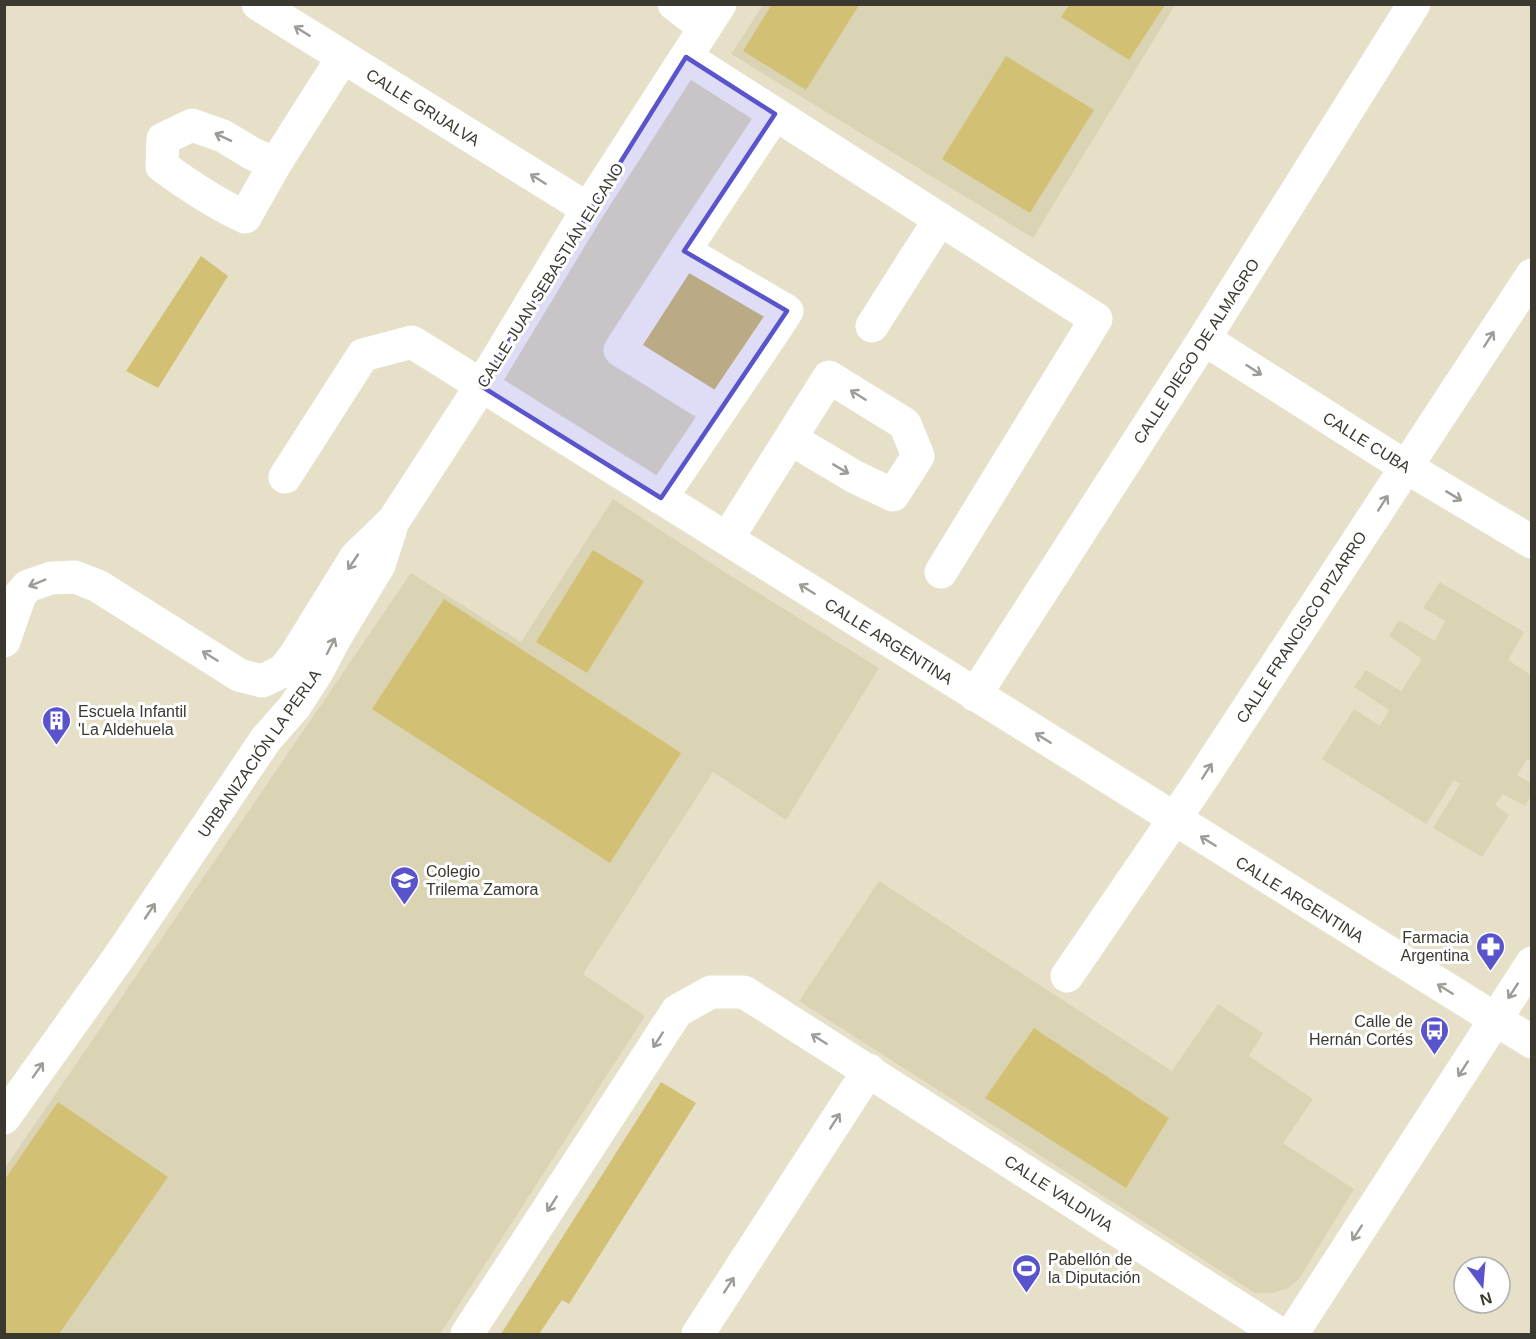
<svg xmlns="http://www.w3.org/2000/svg" width="1536" height="1339" font-family="Helvetica,sans-serif">
	<style>
		.built { fill: #dbd4b4 }
		.green { fill: #d2c175 }
		.lines { fill: none; stroke-linecap: round; stroke-linejoin: round }
		.minor { stroke: #fff; stroke-width: 33 }
		.oneway { stroke: #9d9c97 }
		.marked { fill: #5954cb; fill-opacity: 0.2; stroke: #5954cb; stroke-width: 4.5; stroke-linejoin: round }
		.labels { text-anchor: middle; stroke-width: 6; stroke-linejoin: round; paint-order: stroke }
		.street-label { font-size: 16px; fill: #3b392f; stroke: #fff }
		.poi-label { font-size: 16px; fill: #3b392f; stroke: #fff; text-anchor: start }
	</style>
	<rect width="100%" height="100%" fill="#e5e0c7"/>
	<path class="built" d="M 763,5 L 1175,5 L 1033,238 L 731,54 Z
		M 613,499 L 723,571 L 879,668 L 786,820 L 713,772 L 583,974 L 645,1016 L 440,1334 L 5,1334 L 5,1168 L 411,573 L 521,642 Z
		M 1440,582 L 1524,632 L 1508,660 L 1531,675 L 1531,762 L 1527,759 L 1517,775 L 1531,783 L 1531,796 L 1525,806 L 1503,794 L 1495,805 L 1509,815 L 1482,857 L 1433,828 L 1460,784 L 1454,780 L 1426,824 L 1322,759 L 1354,709 L 1380,726 L 1389,710 L 1354,687 L 1366,670 L 1401,691 L 1422,659 L 1389,636 L 1399,620 L 1435,641 L 1445,621 L 1423,608 Z
		M 879,881 L 1172,1071 L 1218,1004 L 1263,1033 L 1249,1056 L 1313,1099 L 1283,1143 L 1354,1189 L 1299,1279 L 1288,1288 L 1273,1293 L 1255,1293 L 799,1001 Z"/>
	<path class="green" d="M 772,4 L 859,5 L 806,90 L 743,51 Z
		M 1069,5 L 1069,4 L 1165,5 L 1129,60 L 1061,17 Z
		M 1006,56 L 1094,110 L 1030,213 L 942,159 Z
		M 201,256 L 228,276 L 158,388 L 126,371 Z
		M 686,264 L 768,313 L 719,394 L 637,345 Z
		M 593,550 L 644,581 L 587,673 L 536,642 Z
		M 444,599 L 681,753 L 610,863 L 372,709 Z
		M 1034,1028 L 1169,1118 L 1126,1188 L 985,1098 Z
		M 661,1082 L 696,1103 L 569,1304 L 562,1300 L 539,1334 L 501,1334 Z
		M 58,1102 L 168,1177 L 59,1334 L 5,1334 L 5,1179 Z"/>
	<g class="lines">
		<path class="minor" d="M 258,4 L 588,209
			M 674,4 L 705,28
			M 686,57 L 1096,319 L 941,572
			M 275,164 L 251,153 L 223,136 L 192,125 L 163,139 L 162,166 C 189,186 215,203 245,217 L 275,164 L 343,57
			M 684,251 L 775,114
			M 872,326 L 940,219
			M 1204,339 L 1406,467 L 1532,542
			M 285,477 L 363,355 L 412,342 L 1532,1042
			M 661,498 L 774,331 L 787,311 L 684,251 L 620,350 L 719,412
			M 727,539 L 829,377 L 905,424 L 918,456 L 893,495 L 855,477 L 791,439
			M 4,641 L 20,595 L 28,586 L 51,578 L 75,577 L 98,586 L 239,675 L 262,681 L 283,671 L 296,654 L 356,557 L 394,520 L 481,386 L 588,209 L 720,4
			M 975,695 L 1204,339 L 1414,4
			M 1067,976 L 1201,780 L 1532,275
			M 4,1118 L 119,957 L 266,739 L 295,706 L 317,672 L 335,638 L 379,565 L 391,528
			M 467,1334 L 677,1011 L 711,992 L 744,992 L 1280,1334
			M 698,1334 L 869,1070
			M 1292,1334 L 1532,963"/>
	</g>
	<defs><path id="oneway-shaft" d="M-6 0H5M1.5-3L5.5 0L1.5 3" fill="none" stroke-width="1.6" stroke-linecap="round" stroke-linejoin="round" transform="scale(1.5)"/></defs>
	<g class="oneway">
		<use href="#oneway-shaft" transform="translate(302 31) rotate(-148)"/>
		<use href="#oneway-shaft" transform="translate(223 137) rotate(-155)"/>
		<use href="#oneway-shaft" transform="translate(538 179) rotate(-148)"/>
		<use href="#oneway-shaft" transform="translate(1489 339) rotate(-57)"/>
		<use href="#oneway-shaft" transform="translate(1254 370) rotate(33)"/>
		<use href="#oneway-shaft" transform="translate(858 395) rotate(-148)"/>
		<use href="#oneway-shaft" transform="translate(841 469) rotate(31)"/>
		<use href="#oneway-shaft" transform="translate(1454 496) rotate(31)"/>
		<use href="#oneway-shaft" transform="translate(1383 503) rotate(-57)"/>
		<use href="#oneway-shaft" transform="translate(353 562) rotate(124)"/>
		<use href="#oneway-shaft" transform="translate(37 583) rotate(158)"/>
		<use href="#oneway-shaft" transform="translate(807 589) rotate(-148)"/>
		<use href="#oneway-shaft" transform="translate(331 646) rotate(-63)"/>
		<use href="#oneway-shaft" transform="translate(210 656) rotate(-148)"/>
		<use href="#oneway-shaft" transform="translate(1043 738) rotate(-148)"/>
		<use href="#oneway-shaft" transform="translate(1207 771) rotate(-57)"/>
		<use href="#oneway-shaft" transform="translate(1208 841) rotate(-148)"/>
		<use href="#oneway-shaft" transform="translate(150 911) rotate(-56)"/>
		<use href="#oneway-shaft" transform="translate(1445 989) rotate(-148)"/>
		<use href="#oneway-shaft" transform="translate(1513 991) rotate(123)"/>
		<use href="#oneway-shaft" transform="translate(819 1039) rotate(-148)"/>
		<use href="#oneway-shaft" transform="translate(658 1040) rotate(123)"/>
		<use href="#oneway-shaft" transform="translate(1463 1069) rotate(123)"/>
		<use href="#oneway-shaft" transform="translate(38 1070) rotate(-55)"/>
		<use href="#oneway-shaft" transform="translate(835 1121) rotate(-57)"/>
		<use href="#oneway-shaft" transform="translate(552 1204) rotate(123)"/>
		<use href="#oneway-shaft" transform="translate(1357 1233) rotate(123)"/>
		<use href="#oneway-shaft" transform="translate(729 1285) rotate(-57)"/>
	</g>
	<path class="marked" d="M 686,57 L 775,114 L 684,251 L 787,311 L 661,498 L 481,386 Z"/>
	<defs>
		<symbol id="building-pin" viewBox="-11 -11 22 30"><path d="M0 17L-7.5 6A9.5 9.5 0 1 1 7.5 6Z" fill="#5954cb" stroke="#fff"/><path d="M-4-6H4V6H1V3H-1V6H-4ZM-2.5-4.3h1.7v1.8h-1.7ZM.8-4.3h1.7v1.8H.8ZM-2.5-1h1.7V.8h-1.7ZM.8-1h1.7V.8H.8Z" fill="#fff"/></symbol>
		<symbol id="school-pin" viewBox="-11 -11 22 30"><path d="M0 17L-7.5 6A9.5 9.5 0 1 1 7.5 6Z" fill="#5954cb" stroke="#fff"/><path d="M0-5L7-2L0 1L-7-2ZM-4 1L0 2.5L4 1V4Q0 6-4 4Z" fill="#fff"/></symbol>
		<symbol id="pharmacy-pin" viewBox="-11 -11 22 30"><path d="M0 17L-7.5 6A9.5 9.5 0 1 1 7.5 6Z" fill="#5954cb" stroke="#fff"/><path d="M-2-6h4v4h4v4h-4v4h-4v-4h-4v-4h4Z" fill="#fff"/></symbol>
		<symbol id="bus-pin" viewBox="-11 -11 22 30"><path d="M0 17L-7.5 6A9.5 9.5 0 1 1 7.5 6Z" fill="#5954cb" stroke="#fff"/><path d="M-5-6H5V4H4V6H2V4H-2V6H-4V4H-5ZM-3.5-4V0h7V-4ZM-3.5 1.2v1.5H-2V1.2ZM2 1.2v1.5H3.5V1.2Z" fill="#fff"/></symbol>
		<symbol id="stadium-pin" viewBox="-11 -11 22 30"><path d="M0 17L-7.5 6A9.5 9.5 0 1 1 7.5 6Z" fill="#5954cb" stroke="#fff"/><path d="M0-5a6.5 5 0 1 0 0 10a6.5 5 0 1 0 0-10ZM-3.5-1.8h7v3.6h-7Z" fill="#fff"/></symbol>
	</defs>
	<g fill-rule="evenodd">
		<use href="#building-pin" x="40" y="704" width="33" height="45"/>
		<use href="#school-pin" x="388" y="864" width="33" height="45"/>
		<use href="#pharmacy-pin" x="1474" y="930" width="33" height="45"/>
		<use href="#bus-pin" x="1418" y="1014" width="33" height="45"/>
		<use href="#stadium-pin" x="1010" y="1252" width="33" height="45"/>
	</g>
	<g class="labels">
		<g class="street-label">
			<text transform="translate(423 107) rotate(32)" y="6">CALLE GRIJALVA</text>
			<text transform="translate(550 275) rotate(-58)" y="6">CALLE JUAN SEBASTIÁN ELCANO</text>
			<text transform="translate(1196 351) rotate(-57)" y="6">CALLE DIEGO DE ALMAGRO</text>
			<text transform="translate(1367 442) rotate(32)" y="6">CALLE CUBA</text>
			<text transform="translate(1301 627) rotate(-57)" y="6">CALLE FRANCISCO PIZARRO</text>
			<text transform="translate(889 641) rotate(32)" y="6">CALLE ARGENTINA</text>
			<text transform="translate(259 753) rotate(-55)" y="6">URBANIZACIÓN LA PERLA</text>
			<text transform="translate(1300 899) rotate(32)" y="6">CALLE ARGENTINA</text>
			<text transform="translate(1059 1193) rotate(33)" y="6">CALLE VALDIVIA</text>
		</g>
		<g class="poi-label">
			<text x="78" y="717">Escuela Infantil<tspan x="78" dy="18">'La Aldehuela</tspan></text>
			<text x="426" y="877">Colegio<tspan x="426" dy="18">Trilema Zamora</tspan></text>
			<text x="1469" y="943" text-anchor="end">Farmacia<tspan x="1469" dy="18">Argentina</tspan></text>
			<text x="1413" y="1027" text-anchor="end">Calle de<tspan x="1413" dy="18">Hernán Cortés</tspan></text>
			<text x="1048" y="1265">Pabellón de<tspan x="1048" dy="18">la Diputación</tspan></text>
		</g>
	</g>
	<rect width="1536" height="1339" fill="none" stroke="#3b392f" stroke-width="12"/>
	<g transform="translate(1482 1285) rotate(164)"><circle r="28" fill="#ffffff" stroke="#b1b0ac" stroke-width="1.5"/>
	<path d="M0-4.5L10 22L0 15L-10 22Z" fill="#5954cb"/>
	<text y="-9" font-size="16" font-weight="bold" text-anchor="middle" fill="#3b392f">N</text>
	</g>
</svg>
